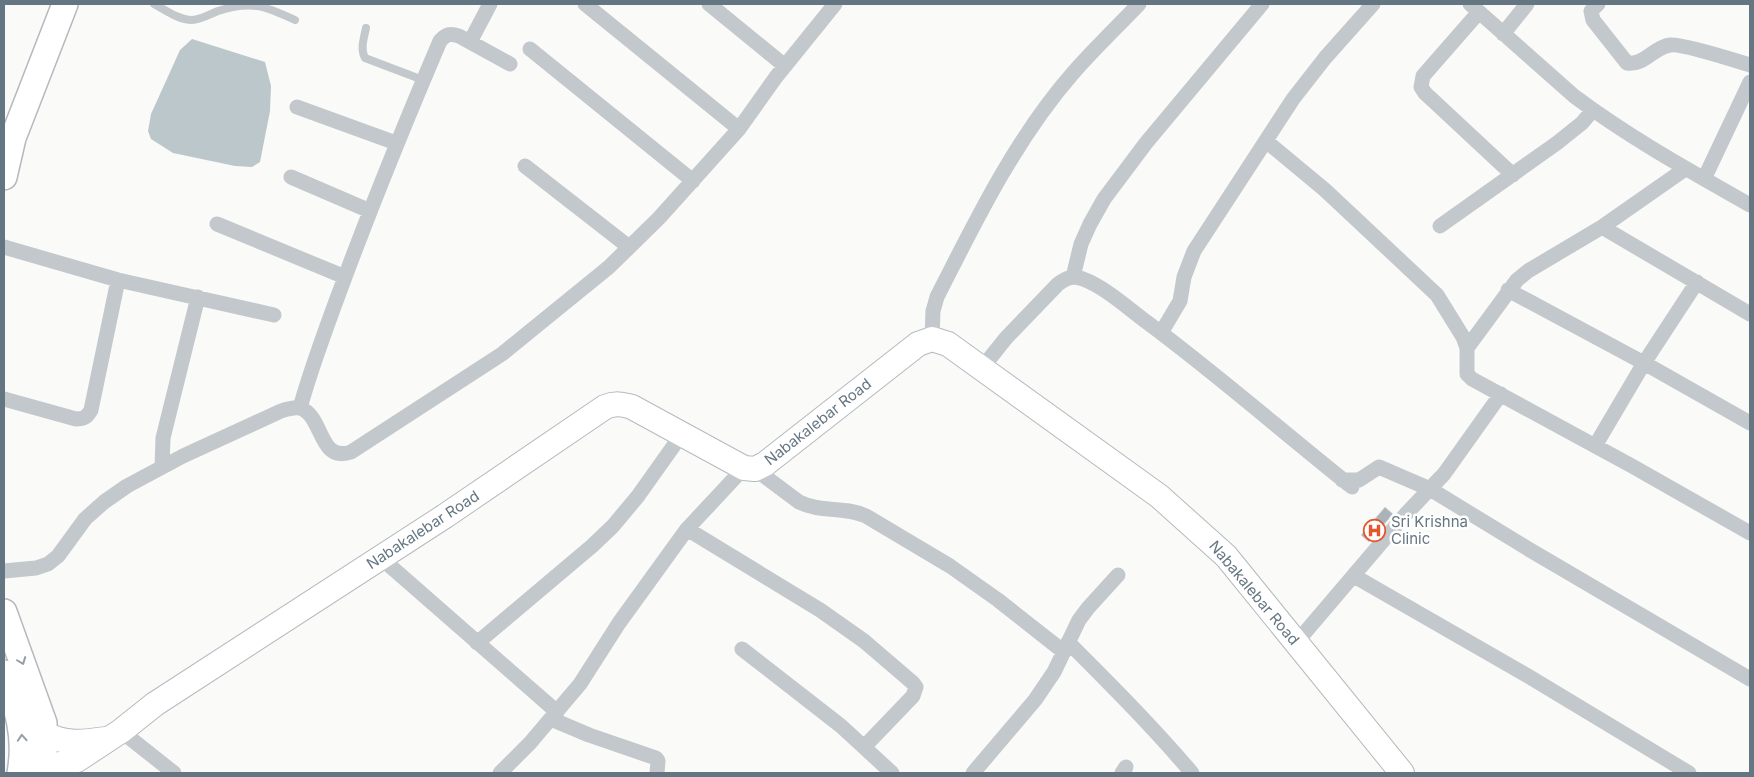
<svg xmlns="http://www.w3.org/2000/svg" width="1754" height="777" font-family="Inter,sans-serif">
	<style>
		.water { fill: #bbc7cb }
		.building { fill: #aab3b9; stroke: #dcdcda }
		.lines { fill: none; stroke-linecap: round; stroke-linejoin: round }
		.primary-casing { stroke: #b5babe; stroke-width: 26 }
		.trunk-casing { stroke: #b4b9bd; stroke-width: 28 }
		.service { stroke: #c3c8cc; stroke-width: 8 }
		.minor { stroke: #c3c8cc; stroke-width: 15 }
		.primary { stroke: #fff; stroke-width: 24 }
		.trunk { stroke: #fff; stroke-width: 25 }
		.oneway { stroke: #939fa8 }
		.labels { text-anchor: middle; stroke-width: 5; stroke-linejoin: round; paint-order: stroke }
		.street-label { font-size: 15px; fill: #657683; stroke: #fff }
		.poi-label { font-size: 15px; fill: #657683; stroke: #fff; text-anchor: start }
	</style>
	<rect width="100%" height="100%" fill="#fafaf8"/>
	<path class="water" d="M 192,39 L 265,62 L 271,86 L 270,111 L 260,162 L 252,167 L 235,166 L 173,153 L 151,139 L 148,131 L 151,114 L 180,50 Z"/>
	<path class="building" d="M 1385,507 L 1393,514 L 1369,542 L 1361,535 Z"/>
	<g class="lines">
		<defs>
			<path id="primary" d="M 45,733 C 63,745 85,742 106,739
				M 25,769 L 44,768 L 77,760 L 121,731 L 155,704 L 445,516 L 605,407 C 615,403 622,404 632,407 L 744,468 L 755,469 L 765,464 L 918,344 L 932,339 L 948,344 L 1159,496 L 1226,556 L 1402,773"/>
			<path id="trunk" d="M 4,177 L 13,138 L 65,4
				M 4,612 L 44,723 L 44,773
				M 4,673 C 17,708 27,735 20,773"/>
		</defs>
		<use href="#primary" class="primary-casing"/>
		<use href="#trunk" class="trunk-casing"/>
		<path class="service" d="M 154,4 C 165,10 179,20 192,20 C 201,20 210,14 218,11 C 251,0 265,6 295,20
			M 366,28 C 364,38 360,49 365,58 L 423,80"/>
		<path class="minor" d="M 585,4 L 739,129
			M 709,4 L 785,66
			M 1470,4 L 1574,96 C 1630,138 1690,171 1750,205
			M 1598,4 L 1591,11 L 1593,20 L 1627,63 C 1644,66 1654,47 1670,45 C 1681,43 1737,61 1750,65
			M 1479,12 L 1423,76 L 1421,87 L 1425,93 L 1513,175
			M 1503,34 L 1527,4
			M 470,42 L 490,4
			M 530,49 L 693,181
			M 297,107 L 396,143
			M 1266,141 L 1325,190 L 1437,295 L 1463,337 L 1467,348 L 1467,374 L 1472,379 L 1632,466 L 1750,533
			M 525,166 L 629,247
			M 291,177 L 370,211
			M 1704,179 L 1750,82
			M 217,224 L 345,277
			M 1440,226 L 1557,143 L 1582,123 L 1593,110
			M 1602,227 L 1750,314
			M 4,247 L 118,280 L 274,315
			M 1073,277 L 1081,244 L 1090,224 L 1104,199 L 1146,143 L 1262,4
			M 1508,290 L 1644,363 L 1750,423
			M 1161,333 L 1180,301 L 1184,277 L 1194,251 L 1293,99 L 1325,58 L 1373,4
			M 932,339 L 933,311 L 937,297 C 976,220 1016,138 1073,73 C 1094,49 1117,27 1139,4
			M 1467,348 L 1517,280 L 1528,271 L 1602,227 L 1685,169
			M 982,368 L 1006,338 L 1058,284 C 1066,278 1073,275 1083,279 C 1105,287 1129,309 1148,323 C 1218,375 1284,433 1352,487
			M 4,399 L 76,419 C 84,419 87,417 91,410 L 118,280
			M 300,408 C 313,361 331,315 348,269 C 377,192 408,116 440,41 C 446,34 450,33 459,36 L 510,64
			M 1595,446 L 1644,363 L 1697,282
			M 162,467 L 163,438 L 198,297
			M 755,469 L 799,502 C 821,513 845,506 866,516 L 950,566 L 998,600 L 1064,652
			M 1342,480 L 1359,480 L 1379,467 L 1430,489 L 1530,550 L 1750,679
			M 687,529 L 820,610 L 864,641 L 913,683 L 916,687 L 913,696 L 864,747
			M 381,558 L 557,712
			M 4,571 L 36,568 L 48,564 L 58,556 L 85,519 L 104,502 L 127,486 L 183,456 L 281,411 C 287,409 294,407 300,408 C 324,416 318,463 351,452 L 502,354 L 609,267 L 659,218 L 739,129 L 776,77 L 835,4
			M 1354,576 L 1528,676 L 1689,773
			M 1068,642 C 1111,685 1153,727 1192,773
			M 477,643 L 592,546 L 613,526 L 638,496 L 682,434
			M 1296,643 L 1405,515 L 1444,474 L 1501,394
			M 742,649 L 841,726 L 892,773
			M 551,719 L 589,735 L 656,758 L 658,761 L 657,773
			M 121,731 L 174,773
			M 500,773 L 530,743 L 580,684 L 619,623 L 687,529 L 744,468
			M 973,773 L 1035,700 L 1054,672 L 1079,620 L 1088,608 L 1118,575
			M 1122,773 L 1126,767"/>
		<use href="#primary" class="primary"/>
		<use href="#trunk" class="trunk"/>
	</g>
	<defs><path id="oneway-chevron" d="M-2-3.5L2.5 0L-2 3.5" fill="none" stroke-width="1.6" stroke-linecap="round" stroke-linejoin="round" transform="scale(1.25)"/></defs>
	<g class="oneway">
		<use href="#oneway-chevron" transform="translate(22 661) rotate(69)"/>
		<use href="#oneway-chevron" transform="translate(22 738) rotate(-94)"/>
	</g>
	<defs>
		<symbol id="hospital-ring" viewBox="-11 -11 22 22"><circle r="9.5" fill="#fff" stroke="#e4572e" stroke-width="1.5"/><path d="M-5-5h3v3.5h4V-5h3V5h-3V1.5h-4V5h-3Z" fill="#e4572e"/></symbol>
	</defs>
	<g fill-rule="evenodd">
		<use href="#hospital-ring" x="1362" y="518" width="25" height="25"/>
	</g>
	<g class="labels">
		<g class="street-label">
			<text transform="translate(818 422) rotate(-38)" y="5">Nabakalebar Road</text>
			<text transform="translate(423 530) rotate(-33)" y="5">Nabakalebar Road</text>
			<text transform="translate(1254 593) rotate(50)" y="5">Nabakalebar Road</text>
		</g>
		<g class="poi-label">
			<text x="1391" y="527">Sri Krishna<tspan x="1391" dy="17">Clinic</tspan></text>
		</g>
	</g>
	<rect width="1754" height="777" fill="none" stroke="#657683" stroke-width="10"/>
</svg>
